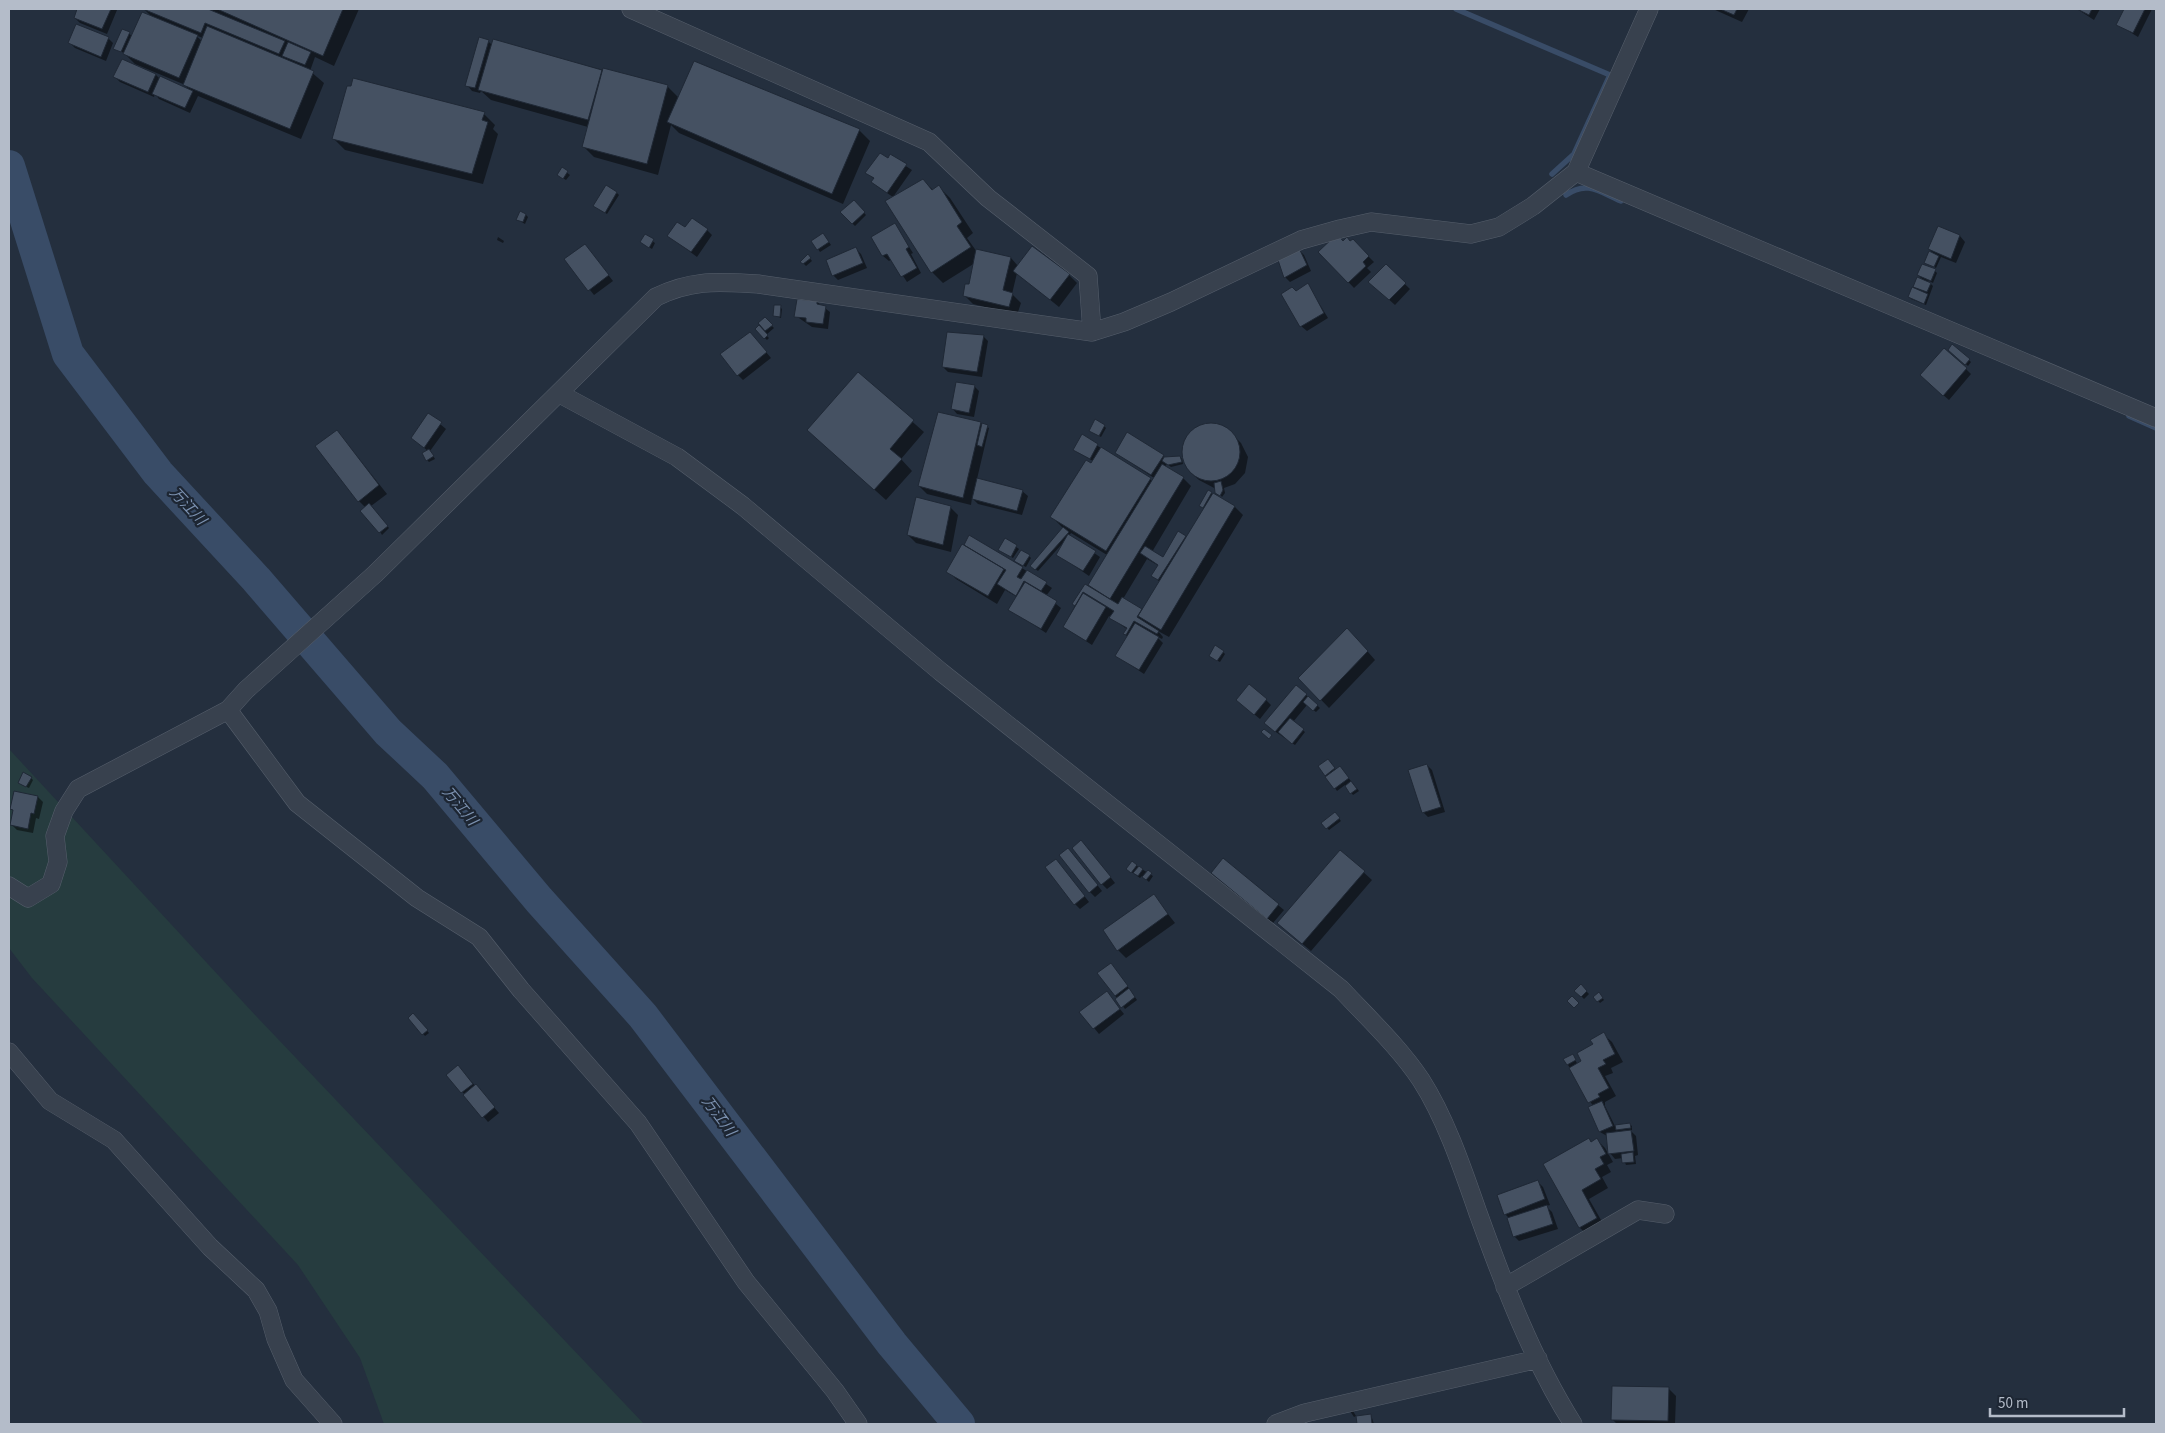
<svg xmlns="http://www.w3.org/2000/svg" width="2165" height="1433" font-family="'Source Sans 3','Noto Sans JP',sans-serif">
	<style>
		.green { fill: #263c3f }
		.shadow { fill: #0007; fill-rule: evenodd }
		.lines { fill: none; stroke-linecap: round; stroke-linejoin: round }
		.stream { stroke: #394c67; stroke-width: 5.5 }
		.river { stroke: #394c67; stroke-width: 32 }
		.building { fill: #455162; stroke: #1f2835 }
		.street-casing { stroke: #565f6c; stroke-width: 19 }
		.street { stroke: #38414e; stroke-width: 18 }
		.labels { text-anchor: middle; stroke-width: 4.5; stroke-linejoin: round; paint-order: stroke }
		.water-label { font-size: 15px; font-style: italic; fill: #7c92b1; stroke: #1d2633 }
	</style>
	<rect width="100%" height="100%" fill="#242f3e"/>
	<path class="green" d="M 9,749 L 257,1017 L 644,1424 L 384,1424 L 360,1358 L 298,1265 L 32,978 L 9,948 Z"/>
	<path class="shadow" d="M 79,9 L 116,9 L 117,10 L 107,34 L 80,23 L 75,18 Z
		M 144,9 L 359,9 L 334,66 L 315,57 L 310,71 L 324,83 L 301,139 L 198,96 L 190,113 L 159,99 L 155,94 L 154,97 L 120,82 L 115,77 L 122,60 L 156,75 L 160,79 L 191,91 L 183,84 L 135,64 L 124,53 L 115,49 L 129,33 L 132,37 L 153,18 ZM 195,35 L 203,38 L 202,41 Z
		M 1713,9 L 1749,9 L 1742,22 Z
		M 2077,9 L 2100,9 L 2094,20 Z
		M 2124,9 L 2152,9 L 2138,37 L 2117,24 Z
		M 108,38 L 113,43 L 106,61 L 75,48 L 70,43 Z
		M 488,41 L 492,45 L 493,41 L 668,87 L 679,98 L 859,130 L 870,141 L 843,204 L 679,133 L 671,125 L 658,175 L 594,157 L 583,146 L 588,127 L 491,100 L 481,91 L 480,93 L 472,91 L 467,85 Z
		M 484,114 L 495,125 L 493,129 L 498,134 L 483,184 L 345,150 L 334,139 Z
		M 890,156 L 912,170 L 893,197 L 878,187 L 872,182 L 874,179 L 867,173 Z
		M 562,169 L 570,175 L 566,180 L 561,177 Z
		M 923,180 L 933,190 L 939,187 L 950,198 L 973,233 L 967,238 L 977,252 L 1011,258 L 1018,266 L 1069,275 L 1077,283 L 1059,307 L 1017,273 L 1012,294 L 1021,303 L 1017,315 L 973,304 L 965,296 L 970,285 L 975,263 L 943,283 L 932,272 Z
		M 617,193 L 619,195 L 607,214 L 597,208 Z
		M 854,202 L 866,215 L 855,226 L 842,213 Z
		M 526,215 L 528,217 L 525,224 L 518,220 Z
		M 895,225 L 913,253 L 911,254 L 921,273 L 907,282 L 892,259 L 889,261 L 883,256 L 873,238 Z
		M 1938,227 L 1960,236 L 1965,242 L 1956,263 L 1941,257 L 1936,268 L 1925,262 L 1936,256 L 1929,249 Z
		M 685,229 L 707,230 L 712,235 L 697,257 L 669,236 Z
		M 645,236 L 655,243 L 652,249 L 644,244 Z
		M 825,236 L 831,245 L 820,252 L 818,249 Z
		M 498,237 L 504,241 L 503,243 L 497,240 Z
		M 1353,241 L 1374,262 L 1367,268 L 1371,272 L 1354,288 L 1320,252 Z
		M 585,245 L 613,281 L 594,295 L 566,260 Z
		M 856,249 L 861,254 L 867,268 L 838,280 L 833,275 Z
		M 1299,250 L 1304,255 L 1311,271 L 1290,282 L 1285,277 Z
		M 808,256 L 812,261 L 806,266 L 802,262 Z
		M 1386,266 L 1410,289 L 1395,305 L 1375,287 Z
		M 1935,271 L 1937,273 L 1933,283 L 1927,280 L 1933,286 L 1926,305 L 1911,299 L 1909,297 L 1918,278 L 1924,281 L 1918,275 Z
		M 1308,285 L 1328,318 L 1307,331 L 1301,326 L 1296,292 Z
		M 817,302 L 830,312 L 828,329 L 812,327 L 796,316 Z
		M 780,307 L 782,309 L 781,318 L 774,315 Z
		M 765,319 L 774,328 L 766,335 L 769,338 L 767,340 L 756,329 Z
		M 983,336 L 988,341 L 982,377 L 948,372 L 943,367 Z
		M 755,339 L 771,358 L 743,380 L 738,375 Z
		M 1953,346 L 1971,362 L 1968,366 L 1950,349 Z
		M 1966,369 L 1971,374 L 1949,400 L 1927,381 Z
		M 858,374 L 924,432 L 901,459 L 912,471 L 886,500 L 808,430 Z
		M 974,386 L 979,391 L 974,417 L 957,414 L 952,408 Z
		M 938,413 L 981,423 L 989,428 L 977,479 L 1022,491 L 1028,496 L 1022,515 L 978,504 L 972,498 L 971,505 L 927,494 L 919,486 Z
		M 429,415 L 446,429 L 430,451 L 435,459 L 429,462 L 427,460 L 428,451 L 412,438 Z
		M 1213,424 L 1227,429 L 1241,443 L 1248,457 L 1245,473 L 1235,484 L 1224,488 L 1225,493 L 1222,497 L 1216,489 L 1199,480 L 1190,472 L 1183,457 L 1185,440 L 1190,433 L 1197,428 Z
		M 1104,426 L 1106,428 L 1101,437 L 1093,433 Z
		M 337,431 L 387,494 L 371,506 L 389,528 L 382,535 L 366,508 L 359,501 Z
		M 1082,436 L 1153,481 L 1154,478 L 1116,453 L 1163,456 L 1166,458 L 1180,457 L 1182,459 L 1183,464 L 1171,467 L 1167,464 L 1165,467 L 1183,478 L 1191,486 L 1152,552 L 1163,559 L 1185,537 L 1187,538 L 1205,509 L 1203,508 L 1211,493 L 1235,507 L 1243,515 L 1169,637 L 1158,631 L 1163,637 L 1162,639 L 1156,636 L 1163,643 L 1144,674 L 1117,656 L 1128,637 L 1125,634 L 1128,630 L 1109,616 L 1092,645 L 1064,627 L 1085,586 L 1093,589 L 1089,585 L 1107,555 L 1071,533 L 1069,536 L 1100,557 L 1089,576 L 1057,554 L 1062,544 L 1038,571 L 1032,566 L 1064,529 L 1052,517 L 1093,461 L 1077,452 ZM 1147,559 L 1159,566 L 1153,576 L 1160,582 L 1142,612 L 1123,599 Z
		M 950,507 L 958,515 L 951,552 L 916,543 L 908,535 Z
		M 1005,540 L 1019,549 L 1013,558 L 1002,552 Z
		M 965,545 L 1022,568 L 1052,588 L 1046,596 L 1061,608 L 1046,633 L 1010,609 L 1017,597 L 1005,590 L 997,604 L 956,579 L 948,571 L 970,550 Z
		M 1029,556 L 1031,558 L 1026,567 L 1018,563 Z
		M 1355,637 L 1375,660 L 1329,708 L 1300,678 Z
		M 1223,652 L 1225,654 L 1220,662 L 1212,658 Z
		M 1306,695 L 1320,708 L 1316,712 L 1307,705 L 1293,722 L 1305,732 L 1295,745 L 1270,728 Z
		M 1266,700 L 1271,705 L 1260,719 L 1243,705 Z
		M 1330,763 L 1336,771 L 1342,770 L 1359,791 L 1353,795 L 1345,785 L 1337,791 L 1335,788 L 1326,775 Z
		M 1427,765 L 1432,770 L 1445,812 L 1428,817 L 1423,812 Z
		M 31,778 L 33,780 L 29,788 L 22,785 Z
		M 14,792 L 38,797 L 43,802 L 39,819 L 36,818 L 33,833 L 17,830 L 11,824 L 14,812 L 11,808 Z
		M 1335,814 L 1341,821 L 1329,830 L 1323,823 Z
		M 1087,847 L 1115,883 L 1107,889 L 1102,884 Z
		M 1340,851 L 1372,880 L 1311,951 L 1287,931 Z
		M 1073,854 L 1102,891 L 1095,897 L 1090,892 Z
		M 1223,860 L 1284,910 L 1273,923 L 1212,873 Z
		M 1132,863 L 1153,876 L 1149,882 L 1142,876 L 1140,878 L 1130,871 Z
		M 1061,866 L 1089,902 L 1080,909 L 1075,904 Z
		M 1154,896 L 1175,923 L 1126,958 L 1118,950 Z
		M 1116,970 L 1137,1000 L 1125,1009 L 1099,974 Z
		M 1581,986 L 1589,994 L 1584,999 L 1576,991 Z
		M 1107,993 L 1124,1014 L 1099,1034 L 1081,1012 Z
		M 1601,996 L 1604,1000 L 1600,1003 L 1595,997 Z
		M 413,1015 L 429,1033 L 425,1036 L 410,1018 Z
		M 1603,1034 L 1612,1042 L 1623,1062 L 1611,1068 L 1613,1073 L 1605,1076 L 1616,1096 L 1605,1102 L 1605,1106 L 1615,1126 L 1629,1124 L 1632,1126 L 1632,1130 L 1630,1130 L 1636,1136 L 1638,1155 L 1635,1156 L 1636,1164 L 1626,1165 L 1623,1158 L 1615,1159 L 1610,1153 L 1607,1136 L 1600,1132 L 1593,1106 L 1565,1060 L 1574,1058 L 1578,1065 L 1583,1062 Z
		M 463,1072 L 499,1113 L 488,1122 L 448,1075 Z
		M 1589,1139 L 1592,1142 L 1597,1140 L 1605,1148 L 1613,1162 L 1607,1165 L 1611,1172 L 1602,1177 L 1608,1188 L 1589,1199 L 1605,1227 L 1589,1236 L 1580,1228 L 1545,1164 Z
		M 1538,1182 L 1543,1187 L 1550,1205 L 1546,1206 L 1552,1212 L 1558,1229 L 1519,1241 L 1514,1236 L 1510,1219 L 1505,1214 Z
		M 1668,1388 L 1676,1396 L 1675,1424 L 1617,1424 L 1612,1419 Z
		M 1350,1411 L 1353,1411 L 1356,1416 L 1354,1417 Z
		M 1371,1415 L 1374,1424 L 1358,1424 L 1357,1417 Z"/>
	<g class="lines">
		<path class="stream" d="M 1456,9 L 1610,75 L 1574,154 L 1552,174
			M 1566,195 C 1587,180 1600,192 1621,201
			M 2129,416 L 2156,428"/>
		<path class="river" d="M 9,166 L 68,354 L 158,473 L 256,579 L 388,732 L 435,776 L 539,900 L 643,1016 L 892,1344 L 959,1424"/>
	</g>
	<path class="building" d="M 77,9 L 111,9 L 102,29 L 74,18 Z
		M 143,9 L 208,9 L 285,41 L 279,54 L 205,23 L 201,33 Z
		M 217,9 L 343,9 L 323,56 Z
		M 1720,9 L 1737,9 L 1734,15 Z
		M 2077,9 L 2092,9 L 2089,15 Z
		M 2124,9 L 2145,9 L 2133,33 L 2116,25 Z
		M 142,12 L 198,35 L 179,78 L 123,54 Z
		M 76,24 L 109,37 L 101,57 L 68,43 Z
		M 207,26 L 314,71 L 290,129 L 183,85 Z
		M 122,29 L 130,32 L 121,52 L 113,49 Z
		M 479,37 L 489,40 L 475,88 L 465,86 Z
		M 493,39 L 602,70 L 588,120 L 478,90 Z
		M 288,42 L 311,52 L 305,65 L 282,56 Z
		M 122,59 L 156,74 L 148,92 L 113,77 Z
		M 694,61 L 860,129 L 832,194 L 667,122 Z
		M 603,68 L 668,85 L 647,164 L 582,147 Z
		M 160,76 L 193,91 L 185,108 L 152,94 Z
		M 353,78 L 485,112 L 482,120 L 488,122 L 472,174 L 332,139 L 347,86 L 351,86 Z
		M 880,153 L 888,158 L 890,154 L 907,164 L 887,193 L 871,182 L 874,178 L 865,173 Z
		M 562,167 L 568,171 L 563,179 L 557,175 Z
		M 923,179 L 932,190 L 939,185 L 962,222 L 957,226 L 971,247 L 931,273 L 885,201 Z
		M 606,185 L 617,192 L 605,213 L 593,206 Z
		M 854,200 L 865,212 L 852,224 L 840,212 Z
		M 520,211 L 526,214 L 523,222 L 516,220 Z
		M 692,218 L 708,229 L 691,252 L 667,236 L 677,222 L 685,227 Z
		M 895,223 L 909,247 L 906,249 L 917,268 L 901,277 L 887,254 L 882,256 L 871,237 Z
		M 1938,226 L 1960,235 L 1951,259 L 1928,249 Z
		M 823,233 L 829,242 L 817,250 L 811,241 Z
		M 645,234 L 654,239 L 649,248 L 640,242 Z
		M 1337,234 L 1343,241 L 1347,237 L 1350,241 L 1353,239 L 1369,256 L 1363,262 L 1366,266 L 1348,283 L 1318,252 Z
		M 585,244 L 609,275 L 588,291 L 564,259 Z
		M 1032,246 L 1070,274 L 1050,300 L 1013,271 Z
		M 856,247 L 863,263 L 832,276 L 826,260 Z
		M 1299,248 L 1307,265 L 1284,278 L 1277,257 Z
		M 976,249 L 1011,257 L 1003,290 L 1013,293 L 1009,307 L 963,296 L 965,284 L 969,284 Z
		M 1929,251 L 1939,256 L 1934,267 L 1924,263 Z
		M 808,254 L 811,258 L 803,264 L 800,262 Z
		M 1386,264 L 1406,283 L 1389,300 L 1368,282 Z
		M 1922,264 L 1936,269 L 1931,281 L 1917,275 Z
		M 1917,277 L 1931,283 L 1927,292 L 1913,287 Z
		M 1308,283 L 1324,313 L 1300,327 L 1281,294 L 1292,287 L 1296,291 Z
		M 1912,287 L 1928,294 L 1924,304 L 1908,297 Z
		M 797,299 L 817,301 L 817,304 L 826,306 L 823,324 L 806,322 L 806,318 L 794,317 Z
		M 774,305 L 781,305 L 780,317 L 773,316 Z
		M 765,317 L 773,325 L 765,331 L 758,323 Z
		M 759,325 L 768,335 L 764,339 L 755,329 Z
		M 750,332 L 767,352 L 737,376 L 720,354 Z
		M 947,332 L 984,335 L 977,372 L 942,367 Z
		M 1952,344 L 1970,359 L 1965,365 L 1948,350 Z
		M 1944,348 L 1967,368 L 1943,396 L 1920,375 Z
		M 858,372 L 914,420 L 890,449 L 902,459 L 874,490 L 807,430 Z
		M 956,382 L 975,385 L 969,413 L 951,409 Z
		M 938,412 L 981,422 L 963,498 L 918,486 Z
		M 428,413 L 442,422 L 424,448 L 411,438 Z
		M 1095,419 L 1105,425 L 1099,436 L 1089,431 Z
		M1182 452a29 29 0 1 1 58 0a29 29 0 1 1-58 0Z
		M 982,423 L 988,425 L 982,447 L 977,445 Z
		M 337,430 L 379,485 L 358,502 L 315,446 Z
		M 1127,432 L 1164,455 L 1151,475 L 1115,453 Z
		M 1082,434 L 1098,444 L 1090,459 L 1073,450 Z
		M 1101,447 L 1151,478 L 1106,551 L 1050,517 L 1086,460 L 1091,463 Z
		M 429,449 L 434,456 L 426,461 L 422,453 Z
		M 1180,456 L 1182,462 L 1168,465 L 1162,461 L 1164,457 Z
		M 1162,464 L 1184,477 L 1110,599 L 1088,585 Z
		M 977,478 L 1023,490 L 1017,511 L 972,499 Z
		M 1221,481 L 1223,490 L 1220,496 L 1215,493 L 1214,483 Z
		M 1208,490 L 1212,492 L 1203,508 L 1199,506 Z
		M 1213,493 L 1235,506 L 1161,630 L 1138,616 Z
		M 916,497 L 951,506 L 943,545 L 907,535 Z
		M 369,503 L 388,526 L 379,533 L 360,511 Z
		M 1063,527 L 1069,532 L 1035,570 L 1030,566 Z
		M 1178,531 L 1186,536 L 1158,580 L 1151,576 L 1158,565 L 1140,553 L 1145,546 L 1163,557 Z
		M 1068,534 L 1096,551 L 1083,571 L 1056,555 Z
		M 969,535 L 1023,567 L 1017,577 L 1021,579 L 1027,570 L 1047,582 L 1041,591 L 1024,581 L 1016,596 L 997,584 L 1006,570 L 964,545 Z
		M 1005,538 L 1017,545 L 1011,557 L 998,550 Z
		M 962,544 L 1004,569 L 988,596 L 946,572 Z
		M 1021,550 L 1030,555 L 1023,566 L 1014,561 Z
		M 1025,582 L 1057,601 L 1041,629 L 1008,610 Z
		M 1085,584 L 1118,604 L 1122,597 L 1142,609 L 1137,617 L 1159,631 L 1157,634 L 1134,621 L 1126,635 L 1123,634 L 1127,628 L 1109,618 L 1114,611 L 1083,592 L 1075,606 L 1072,604 Z
		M 1083,593 L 1106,607 L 1086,641 L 1063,627 Z
		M 1135,623 L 1159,637 L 1139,670 L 1115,656 Z
		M 1347,628 L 1368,651 L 1320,701 L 1298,678 Z
		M 1215,645 L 1224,651 L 1217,661 L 1209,656 Z
		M 1249,684 L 1267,699 L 1254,715 L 1236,700 Z
		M 1296,685 L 1307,694 L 1275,732 L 1264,723 Z
		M 1308,696 L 1318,705 L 1313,711 L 1303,702 Z
		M 1290,718 L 1304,729 L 1292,744 L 1278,732 Z
		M 1264,729 L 1272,735 L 1269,739 L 1261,732 Z
		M 1328,759 L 1335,768 L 1325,776 L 1318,766 Z
		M 1427,764 L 1441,807 L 1422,813 L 1408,770 Z
		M 1340,766 L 1349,778 L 1334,789 L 1325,777 Z
		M 23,772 L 32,777 L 26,787 L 18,783 Z
		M 1351,781 L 1357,789 L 1350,794 L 1345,786 Z
		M 14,791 L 38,796 L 34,814 L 31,813 L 28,829 L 10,825 L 13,810 L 10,809 Z
		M 1335,812 L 1340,818 L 1326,829 L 1321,823 Z
		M 1081,840 L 1111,877 L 1101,885 L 1072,848 Z
		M 1068,848 L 1098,885 L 1089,893 L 1059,855 Z
		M 1340,850 L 1365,871 L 1302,944 L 1277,923 Z
		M 1223,858 L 1279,904 L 1267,919 L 1211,873 Z
		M 1056,859 L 1085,896 L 1074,905 L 1045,867 Z
		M 1132,861 L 1137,865 L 1131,873 L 1126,869 Z
		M 1139,866 L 1143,869 L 1138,876 L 1133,873 Z
		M 1148,870 L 1152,873 L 1146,880 L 1142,877 Z
		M 1154,894 L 1168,914 L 1117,951 L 1103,930 Z
		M 1111,963 L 1128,986 L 1115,996 L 1097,973 Z
		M 1581,984 L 1587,991 L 1581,997 L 1574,991 Z
		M 1129,988 L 1135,997 L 1121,1008 L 1115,999 Z
		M 1107,991 L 1120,1009 L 1093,1029 L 1079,1012 Z
		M 1599,992 L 1603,998 L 1597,1002 L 1593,997 Z
		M 1572,996 L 1579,1003 L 1574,1008 L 1567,1001 Z
		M 413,1013 L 428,1030 L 422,1035 L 408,1018 Z
		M 1604,1032 L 1615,1054 L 1603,1060 L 1606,1064 L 1598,1068 L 1609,1088 L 1598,1094 L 1600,1097 L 1588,1103 L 1569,1068 L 1581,1061 L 1577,1053 L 1593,1044 L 1590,1040 Z
		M 1573,1054 L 1576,1060 L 1567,1065 L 1563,1059 Z
		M 458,1065 L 473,1084 L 461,1093 L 446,1075 Z
		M 476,1084 L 495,1107 L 482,1118 L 463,1095 Z
		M 1602,1101 L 1613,1126 L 1599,1132 L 1588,1107 Z
		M 1630,1123 L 1631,1128 L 1616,1130 L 1615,1125 Z
		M 1631,1130 L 1634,1151 L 1608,1154 L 1606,1133 Z
		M 1589,1138 L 1591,1142 L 1597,1138 L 1606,1154 L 1600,1157 L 1604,1164 L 1595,1169 L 1601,1179 L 1582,1190 L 1597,1218 L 1579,1228 L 1543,1164 Z
		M 1633,1152 L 1634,1162 L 1622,1163 L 1621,1154 Z
		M 1538,1180 L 1545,1199 L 1504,1215 L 1497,1195 Z
		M 1547,1205 L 1553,1224 L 1513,1237 L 1507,1218 Z
		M 1612,1386 L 1669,1387 L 1668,1421 L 1611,1420 Z
		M 1371,1414 L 1372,1424 L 1357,1424 L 1356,1416 Z"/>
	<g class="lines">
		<defs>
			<path id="street" d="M 631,9 L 929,142 L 988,198 L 1088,276 L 1092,332
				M 1576,172 L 2156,418
				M 560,394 L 677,457 L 743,506 L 941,672 L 1341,989 C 1368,1018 1399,1047 1421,1080 C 1446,1119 1463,1170 1478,1213 C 1504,1285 1532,1359 1573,1424
				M 228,710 L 297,803 L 417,898 L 479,937 L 521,990 L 638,1123 L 746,1282 L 835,1391 L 858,1424
				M 9,886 L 28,898 L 51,884 L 58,862 L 55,836 L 64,811 L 78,789 L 228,710 L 246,690 L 375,574 L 656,297 C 693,279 718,282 758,284 L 1092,332 L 1124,322 L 1171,302 L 1301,240 L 1340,229 L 1371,222 L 1471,234 L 1499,227 L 1533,206 L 1576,172 L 1649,9
				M 9,1052 L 50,1101 L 114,1140 L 210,1247 L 256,1290 L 268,1311 L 276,1339 L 294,1380 L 333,1424
				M 1505,1287 L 1638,1210 L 1665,1214
				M 1276,1424 L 1305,1413 L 1538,1359"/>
		</defs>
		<use href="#street" class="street-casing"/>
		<use href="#street" class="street"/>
	</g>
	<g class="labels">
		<g class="water-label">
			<text transform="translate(188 506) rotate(47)" y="5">万江川</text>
			<text transform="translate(460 806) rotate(50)" y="5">万江川</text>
			<text transform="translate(719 1116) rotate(53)" y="5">万江川</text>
		</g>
	</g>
	<rect width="2165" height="1433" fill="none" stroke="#b4bcc9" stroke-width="20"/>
	<path d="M1990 1408v8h134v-8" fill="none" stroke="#b4bcc9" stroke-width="2.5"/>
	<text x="1998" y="1408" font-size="15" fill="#b4bcc9" stroke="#1d2633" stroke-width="4" paint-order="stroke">50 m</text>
</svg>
